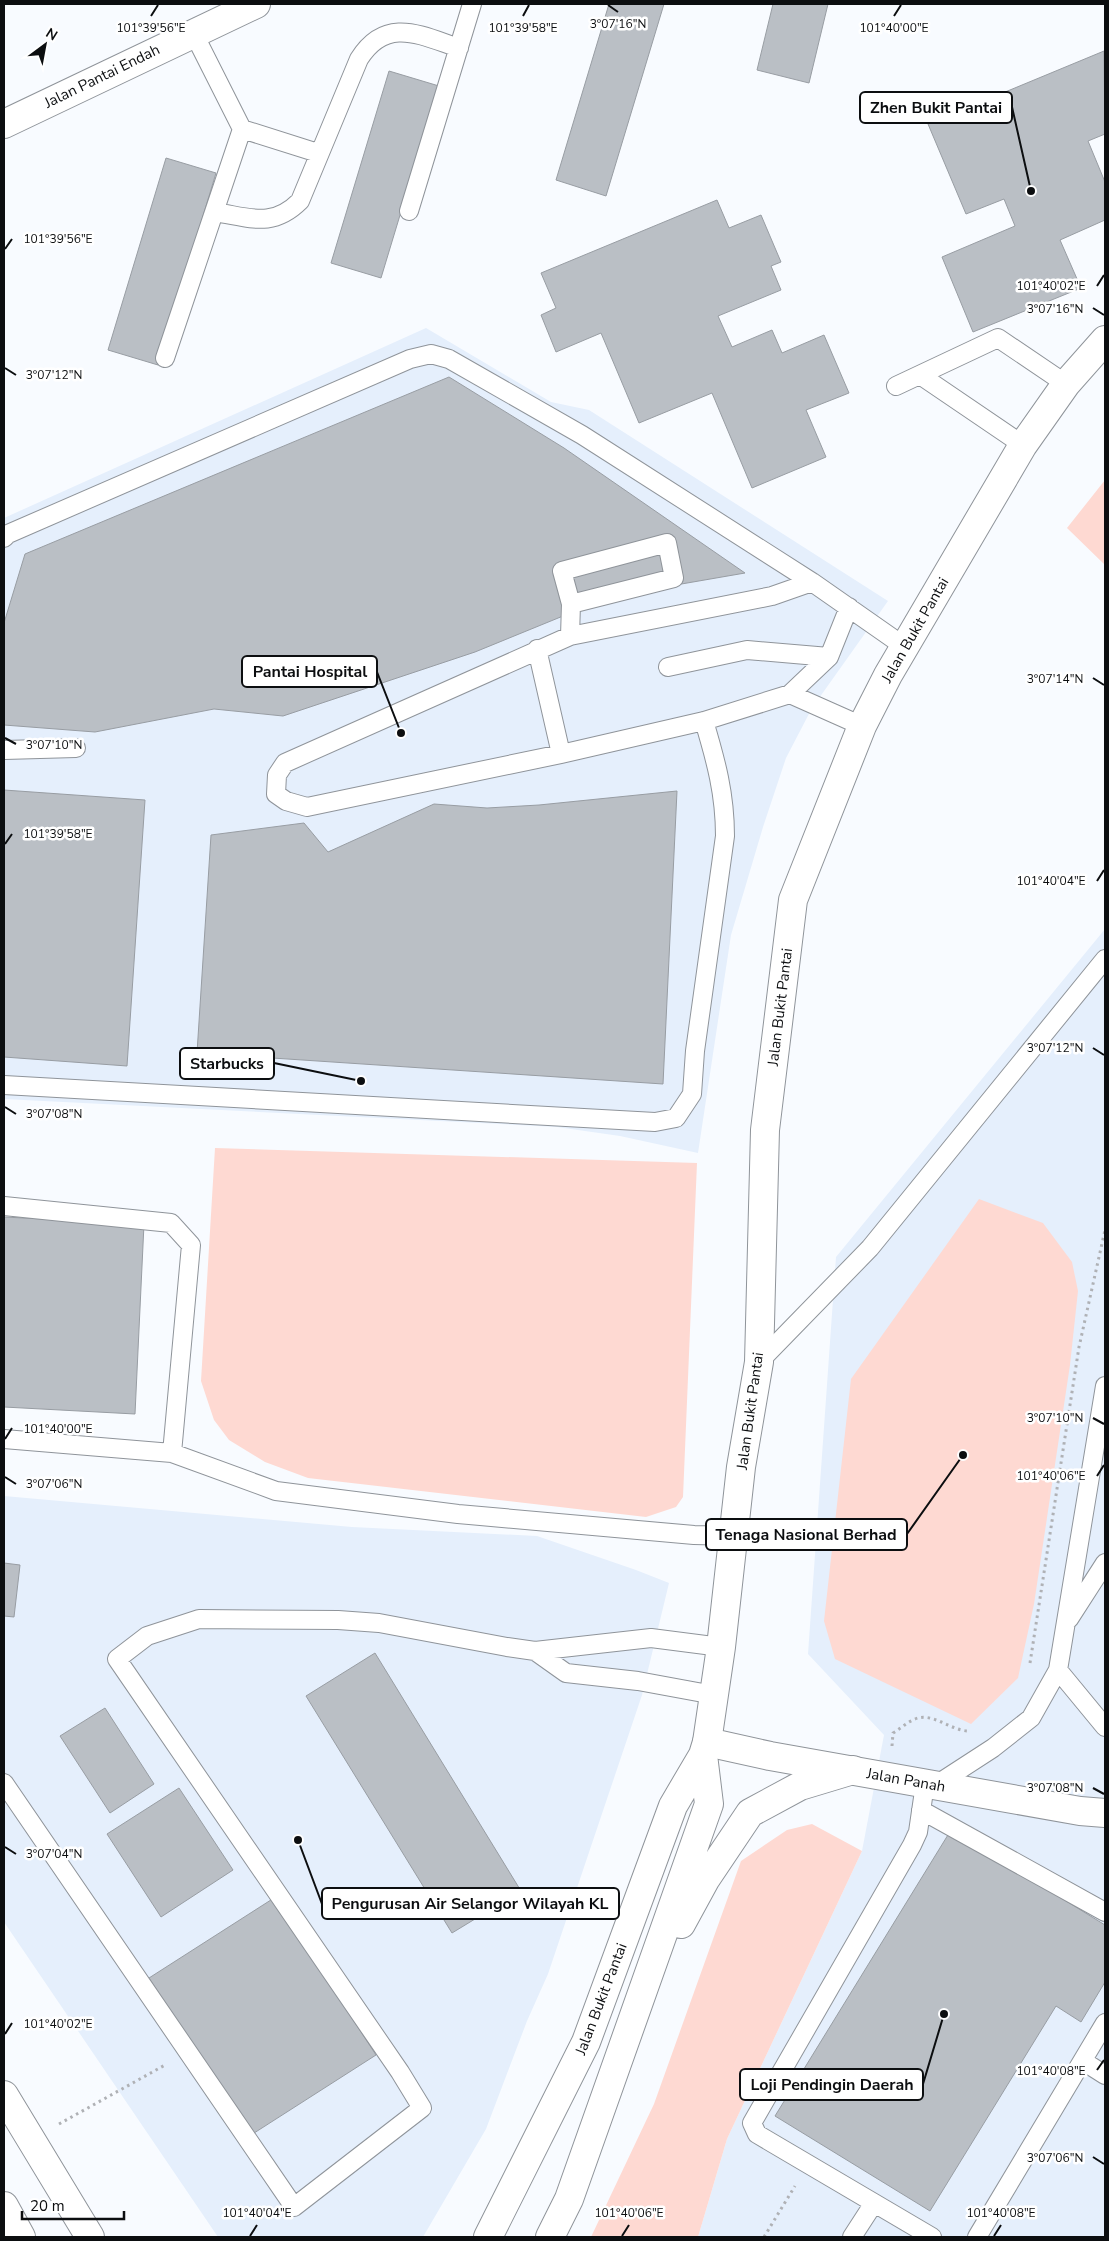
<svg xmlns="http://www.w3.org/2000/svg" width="1109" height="2241" font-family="'Nunito Sans',sans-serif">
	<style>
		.built { fill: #e5effc }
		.green { fill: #fed9d2 }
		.building { fill: #babfc5; stroke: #989da3 }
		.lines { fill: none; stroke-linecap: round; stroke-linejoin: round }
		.service-casing { stroke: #8f949a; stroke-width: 20 }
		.minor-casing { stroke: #8f949a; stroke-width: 30 }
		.tertiary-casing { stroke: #8f949a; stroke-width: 30 }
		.secondary-casing { stroke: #8f949a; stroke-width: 30 }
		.path { stroke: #afb1b5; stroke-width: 3; stroke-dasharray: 2.5 4; stroke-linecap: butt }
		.service { stroke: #fff; stroke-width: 18 }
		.minor { stroke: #fff; stroke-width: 28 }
		.tertiary { stroke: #fff; stroke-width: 28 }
		.secondary { stroke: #fff; stroke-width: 28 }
		.ticks { fill: none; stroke: #0c0e10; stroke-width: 2 }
		.labels { text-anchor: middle; stroke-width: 5; stroke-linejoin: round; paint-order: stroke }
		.street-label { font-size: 15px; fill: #0c0e10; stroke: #fff }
		.ticks-label { font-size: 12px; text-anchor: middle; fill: #0c0e10; stroke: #fff; stroke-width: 5; stroke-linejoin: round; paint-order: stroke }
		.leader { fill: none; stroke: #0c0e10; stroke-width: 2 }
		.callout-dot { fill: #0c0e10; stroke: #fff; stroke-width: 2 }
		.callout { fill: #fff; stroke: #0c0e10; stroke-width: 2 }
		.callout-label { font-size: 16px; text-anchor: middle; font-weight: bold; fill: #0c0e10 }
	</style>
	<rect width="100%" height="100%" fill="#f8fbff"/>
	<path class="built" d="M 426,328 L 551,402 L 589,410 L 888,601 L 812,708 L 786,758 L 763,827 L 731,935 L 698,1153 L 620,1136 L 557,1127 L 4,1099 L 4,518 Z
		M 1105,929 L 1105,2237 L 698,2237 L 727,2139 L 862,1851 L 884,1735 L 808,1654 L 836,1257 Z
		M 4,1496 L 352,1527 L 537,1536 L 636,1570 L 669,1583 L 642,1695 L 548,1974 L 527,2021 L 486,2129 L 423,2237 L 218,2237 L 4,1922 Z"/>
	<path class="green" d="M 1105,480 L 1105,565 L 1067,528 Z
		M 215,1148 L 697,1163 L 683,1497 L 676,1507 L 646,1517 L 308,1478 L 265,1462 L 229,1440 L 214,1420 L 201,1381 Z
		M 979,1199 L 1043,1223 L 1072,1262 L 1078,1291 L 1070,1365 L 1034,1604 L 1018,1678 L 971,1724 L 835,1659 L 824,1621 L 851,1379 Z
		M 812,1824 L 862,1851 L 727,2139 L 698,2237 L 591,2237 L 654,2104 L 741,1861 L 787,1830 Z"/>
	<path class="building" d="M 609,4 L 664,4 L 606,196 L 556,180 Z
		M 773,4 L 828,4 L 809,83 L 757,70 Z
		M 1104,51 L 1105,134 L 1088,141 L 1105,182 L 1105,220 L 1060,240 L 1081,288 L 973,332 L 942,257 L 1015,226 L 1004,199 L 966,214 L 928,124 Z
		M 389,71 L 439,86 L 381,278 L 331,263 Z
		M 166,158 L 216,173 L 158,365 L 108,350 Z
		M 717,200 L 729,228 L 761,215 L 781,262 L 771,266 L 781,290 L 718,316 L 732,347 L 772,330 L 782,353 L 824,335 L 849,393 L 806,410 L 826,457 L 752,488 L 712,393 L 639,423 L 601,333 L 556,352 L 541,315 L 556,308 L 541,273 Z
		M 449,377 L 564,448 L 745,573 L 612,596 L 475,652 L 283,716 L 214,709 L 95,732 L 4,725 L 4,623 L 25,554 Z
		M 4,790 L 145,800 L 127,1066 L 4,1057 Z
		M 677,791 L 663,1084 L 197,1053 L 211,835 L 304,823 L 328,852 L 434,804 L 487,808 L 539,805 Z
		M 4,1217 L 144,1224 L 135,1414 L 4,1407 Z
		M 4,1563 L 20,1565 L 14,1617 L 4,1616 Z
		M 375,1653 L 521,1891 L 452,1933 L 306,1696 Z
		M 105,1708 L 154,1784 L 110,1813 L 60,1736 Z
		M 179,1788 L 233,1870 L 161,1917 L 107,1834 Z
		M 951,1830 L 1105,1925 L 1105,1982 L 1081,2022 L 1056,2006 L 930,2211 L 775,2116 Z
		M 274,1898 L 376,2055 L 251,2135 L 149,1978 Z"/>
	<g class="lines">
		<defs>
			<path id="service" d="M 242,129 L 318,153
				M 409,211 L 472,4
				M 214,212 C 249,217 272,229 300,201 L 359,59 C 386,16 420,35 459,48
				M 165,358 L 242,129 L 193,32
				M 920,375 L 1023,445
				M 896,386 L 998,338 L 1066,384
				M 4,538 L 8,534 L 410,359 L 431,354 L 449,359 L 582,435 L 812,582
				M 570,636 L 571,604 L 562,571 L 667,543 L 674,578 L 571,604
				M 537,649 L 561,754
				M 668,667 L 747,650 L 829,657
				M 790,694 L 829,657 L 849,607
				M 862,726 L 790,694 L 704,721 L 561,754 L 307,807 L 286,801 L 276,794 L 277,775 L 285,763 L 570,636 L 772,596 L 812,582 L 905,647
				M 4,750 L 76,748
				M 4,1085 L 655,1122 L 676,1118 L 692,1094 L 695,1051 L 725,836 C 725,794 716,761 704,721
				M 4,1206 L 171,1223 L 191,1245 L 172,1453
				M 759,1362 L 870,1248 L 1105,959
				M 4,1439 L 172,1453 L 276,1491 L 458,1514 L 694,1535 L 733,1536
				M 1069,1619 L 1105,1563
				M 535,1651 L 566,1673 L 638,1681 L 714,1695
				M 1058,1670 L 1105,1727
				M 4,1783 L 294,2207 L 422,2108 L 400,2072 L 117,1659 L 147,1636 L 199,1619 L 338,1620 L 379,1623 L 507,1647 L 535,1651 L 651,1638 L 721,1647
				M 925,1784 L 918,1832 L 912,1845 L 752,2123 L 757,2134 L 932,2237
				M 936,1785 L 993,1748 L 1031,1718 L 1058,1670 L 1105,1386
				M 921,1810 L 1105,1912
				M 1083,2061 L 1105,2075
				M 852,2237 L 874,2203
				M 977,2237 L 1105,2023"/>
			<path id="minor" d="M 4,124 L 256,4
				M 707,1742 L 770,1756 L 1080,1811 L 1105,1813"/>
			<path id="tertiary" d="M 681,1924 L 705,1880 L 750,1813 L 800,1786 L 853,1770
				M 488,2237 L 586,2042 L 673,1806 L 703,1755 L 707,1742 L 721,1647 L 741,1467 L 759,1362 L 765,1130 L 793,900 L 862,726 L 888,675 L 1023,445 L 1066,384 L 1105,340
				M 550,2237 L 569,2199 L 709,1804 L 703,1755"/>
			<path id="secondary" d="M 4,2095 L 90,2237
				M 4,2206 L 21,2237"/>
		</defs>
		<use href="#service" class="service-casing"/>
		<use href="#minor" class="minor-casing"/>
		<use href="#tertiary" class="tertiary-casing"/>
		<use href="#secondary" class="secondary-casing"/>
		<path class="path" d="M 1030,1663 L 1079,1347 L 1105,1230
			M 892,1746 L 893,1733 C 900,1729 906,1723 913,1720 C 931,1710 950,1731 969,1731
			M 59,2124 L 165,2065
			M 764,2237 L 795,2186"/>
		<use href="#service" class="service"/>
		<use href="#minor" class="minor"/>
		<use href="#tertiary" class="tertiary"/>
		<use href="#secondary" class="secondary"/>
	</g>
	<path class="ticks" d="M 608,5 L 618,12M 151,16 L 158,5M 523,16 L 529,5M 894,16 L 901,5M 5,249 L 12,239M 1097,286 L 1104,275M 1093,308 L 1104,315M 5,368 L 16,375M 1093,678 L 1104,685M 5,738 L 16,744M 5,844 L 12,834M 1097,881 L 1104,870M 1093,1048 L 1104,1055M 5,1107 L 16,1114M 1093,1418 L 1104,1424M 5,1439 L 12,1428M 1097,1476 L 1104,1465M 5,1477 L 16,1484M 1093,1788 L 1104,1794M 5,1847 L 16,1854M 5,2034 L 12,2023M 1097,2070 L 1104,2060M 1093,2157 L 1104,2164M 250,2236 L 257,2225M 622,2236 L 629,2225M 994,2236 L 1001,2225"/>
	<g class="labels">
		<g class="street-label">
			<text transform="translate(102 76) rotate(-26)" y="5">Jalan Pantai Endah</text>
			<text transform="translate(915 630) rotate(-60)" y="5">Jalan Bukit Pantai</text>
			<text transform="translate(780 1007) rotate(-83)" y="5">Jalan Bukit Pantai</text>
			<text transform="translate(750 1411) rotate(-82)" y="5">Jalan Bukit Pantai</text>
			<text transform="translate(906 1780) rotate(10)" y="5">Jalan Panah</text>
			<text transform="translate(601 1999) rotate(-69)" y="5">Jalan Bukit Pantai</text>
		</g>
	</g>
	<g class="ticks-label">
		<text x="618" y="28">3°07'16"N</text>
		<text x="151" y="32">101°39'56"E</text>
		<text x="523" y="32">101°39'58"E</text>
		<text x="894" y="32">101°40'00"E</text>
		<text x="58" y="243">101°39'56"E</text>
		<text x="1051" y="290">101°40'02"E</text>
		<text x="1055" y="313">3°07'16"N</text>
		<text x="54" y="379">3°07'12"N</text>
		<text x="1055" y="683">3°07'14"N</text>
		<text x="54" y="749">3°07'10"N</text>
		<text x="58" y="838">101°39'58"E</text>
		<text x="1051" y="885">101°40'04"E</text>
		<text x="1055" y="1052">3°07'12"N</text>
		<text x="54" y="1118">3°07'08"N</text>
		<text x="1055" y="1422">3°07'10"N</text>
		<text x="58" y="1433">101°40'00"E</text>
		<text x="1051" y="1480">101°40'06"E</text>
		<text x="54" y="1488">3°07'06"N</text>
		<text x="1055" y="1792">3°07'08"N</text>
		<text x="54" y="1858">3°07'04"N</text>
		<text x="58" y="2028">101°40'02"E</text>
		<text x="1051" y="2075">101°40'08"E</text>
		<text x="1055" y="2162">3°07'06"N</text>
		<text x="257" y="2217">101°40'04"E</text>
		<text x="629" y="2217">101°40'06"E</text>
		<text x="1001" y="2217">101°40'08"E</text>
	</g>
	<path class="leader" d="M1031 191L1012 107M401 733L377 672M361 1081L274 1063M963 1455L907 1534M298 1840L322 1904M944 2014L923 2084"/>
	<g class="callout-dot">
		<circle cx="1031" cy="191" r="5"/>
		<circle cx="401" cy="733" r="5"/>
		<circle cx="361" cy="1081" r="5"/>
		<circle cx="963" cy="1455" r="5"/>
		<circle cx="298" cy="1840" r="5"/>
		<circle cx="944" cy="2014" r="5"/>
	</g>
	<g class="callout">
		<rect x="860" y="92" width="152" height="31" rx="5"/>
		<rect x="242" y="656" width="135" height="31" rx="5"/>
		<rect x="180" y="1048" width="94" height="31" rx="5"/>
		<rect x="706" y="1519" width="201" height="31" rx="5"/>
		<rect x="322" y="1888" width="297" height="31" rx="5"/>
		<rect x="740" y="2069" width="183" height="31" rx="5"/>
	</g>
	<g class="callout-label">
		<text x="936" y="113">Zhen Bukit Pantai</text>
		<text x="310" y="677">Pantai Hospital</text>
		<text x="227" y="1069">Starbucks</text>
		<text x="806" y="1540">Tenaga Nasional Berhad</text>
		<text x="470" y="1909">Pengurusan Air Selangor Wilayah KL</text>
		<text x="832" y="2090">Loji Pendingin Daerah</text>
	</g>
	<rect width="1109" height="2241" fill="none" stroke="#0c0e10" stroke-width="10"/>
	<g transform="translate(45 45) rotate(32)" stroke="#ffffff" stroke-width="4" paint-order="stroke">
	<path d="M0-4L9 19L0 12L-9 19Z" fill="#0c0e10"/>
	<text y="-8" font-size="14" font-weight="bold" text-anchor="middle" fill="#0c0e10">N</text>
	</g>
	<path d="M22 2211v8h102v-8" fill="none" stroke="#0c0e10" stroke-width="2.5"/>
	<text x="30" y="2211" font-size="15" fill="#0c0e10" stroke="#ffffff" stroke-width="4" paint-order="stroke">20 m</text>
</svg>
